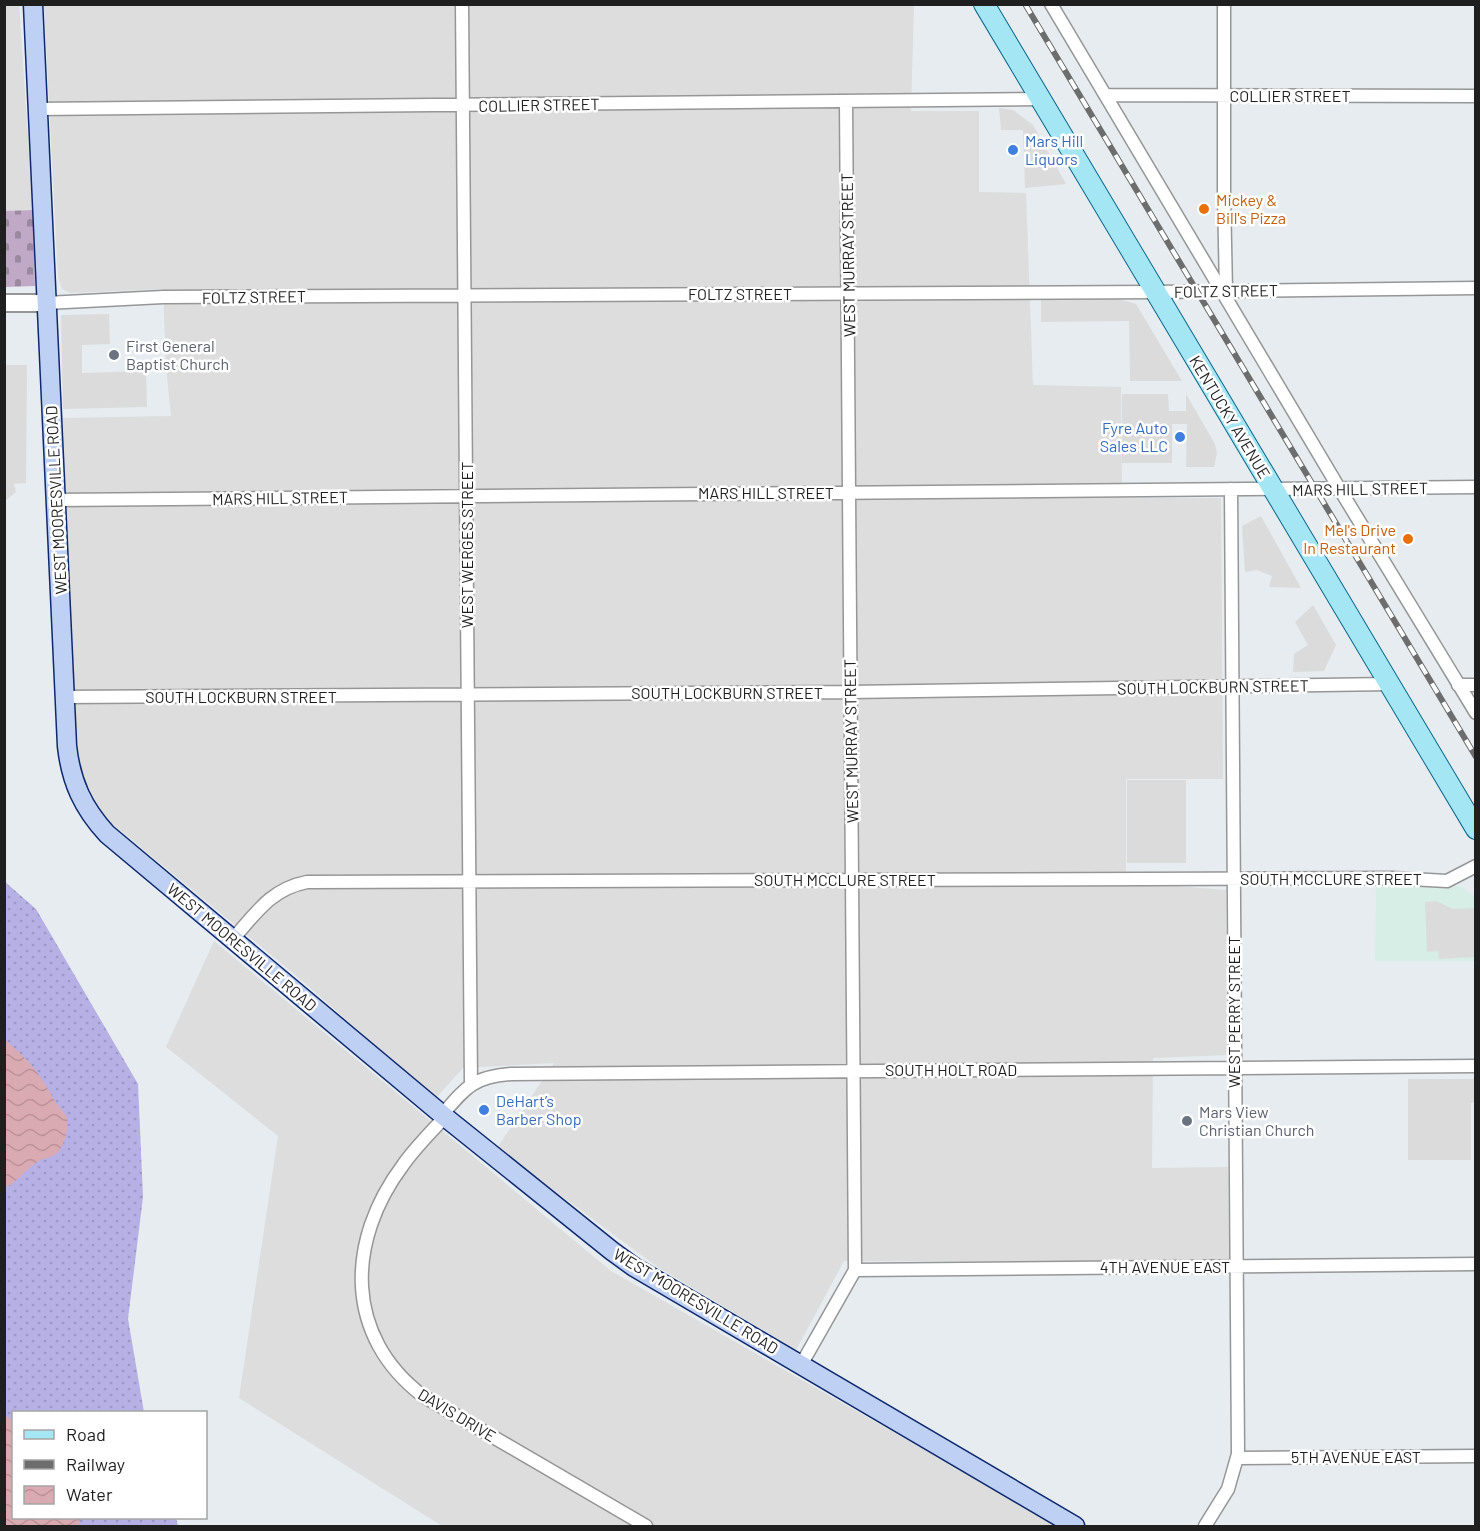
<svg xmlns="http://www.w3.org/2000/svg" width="1480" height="1531" font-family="Barlow,sans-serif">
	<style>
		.residential { fill: #dcdddc }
		.commercial { fill: #d6eee6 }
		.grass { fill: url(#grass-dots) }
		.cemetery { fill: url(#cemetery-stones) }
		.parking { fill: #dbdbdb }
		.water { fill: url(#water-waves) }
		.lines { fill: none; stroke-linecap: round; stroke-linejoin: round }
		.minor-casing { stroke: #969696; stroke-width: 15 }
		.tertiary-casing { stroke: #969696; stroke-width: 20 }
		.secondary-casing { stroke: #0e296e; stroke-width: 21 }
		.primary-casing { stroke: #0c698d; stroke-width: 22 }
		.minor { stroke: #fff; stroke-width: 12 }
		.tertiary { stroke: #fff; stroke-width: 16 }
		.secondary { stroke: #bed0f4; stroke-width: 18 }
		.primary { stroke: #a5e6f4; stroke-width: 20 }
		.rail-casing { stroke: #6d6d6d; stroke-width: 6 }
		.rail { stroke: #fff; stroke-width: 4; stroke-dasharray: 11; stroke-linecap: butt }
		.shop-dot { fill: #3f7fe0; stroke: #fff; stroke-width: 2 }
		.food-dot { fill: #e8710a; stroke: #fff; stroke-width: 2 }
		.worship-dot { fill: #6b7280; stroke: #fff; stroke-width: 2 }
		.labels { text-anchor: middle; stroke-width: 5; stroke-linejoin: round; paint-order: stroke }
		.street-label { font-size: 16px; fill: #1f1f1f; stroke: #fff }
		.shop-label { font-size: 16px; fill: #366cbe; stroke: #fff; text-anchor: start }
		.food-label { font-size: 16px; fill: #c56008; stroke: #fff; text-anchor: start }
		.worship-label { font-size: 16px; fill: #5b616d; stroke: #fff; text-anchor: start }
	</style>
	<defs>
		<pattern id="grass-dots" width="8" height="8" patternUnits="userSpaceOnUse" patternTransform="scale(1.5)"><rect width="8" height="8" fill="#b6b0e5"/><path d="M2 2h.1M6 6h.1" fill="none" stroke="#9c97c4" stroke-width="1.8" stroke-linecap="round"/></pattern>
		<pattern id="cemetery-stones" width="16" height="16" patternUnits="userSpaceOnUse" patternTransform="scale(1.5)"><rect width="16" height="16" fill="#bfa9c6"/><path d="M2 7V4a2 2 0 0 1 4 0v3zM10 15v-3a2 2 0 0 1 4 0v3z" fill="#9b89a0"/></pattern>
		<pattern id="water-waves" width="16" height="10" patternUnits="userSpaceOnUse" patternTransform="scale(1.5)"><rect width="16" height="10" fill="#d9aab1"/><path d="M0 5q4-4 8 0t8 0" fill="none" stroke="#ba9298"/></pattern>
	</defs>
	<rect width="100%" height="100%" fill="#e6ecef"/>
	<path class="residential" d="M 782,4 L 914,6 L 911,111 L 979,111 L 979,192 L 1026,193 L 1033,385 L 1121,387 L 1122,498 L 1221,498 L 1223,779 L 1126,779 L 1126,882 L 1226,890 L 1227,1055 L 1153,1058 L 1152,1168 L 1228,1167 L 1229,1262 L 844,1261 L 796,1350 L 656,1266 L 497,1148 L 554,1063 L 463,1068 L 436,1098 L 293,973 L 103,816 L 82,775 L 73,711 L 63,418 L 171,416 L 166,367 L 163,289 L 70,293 L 62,289 L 58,278 L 44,5 Z
		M 4,5 L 19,5 L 33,210 L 5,211 Z
		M 214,941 L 611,1271 L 1058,1526 L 442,1526 L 239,1398 L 278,1136 L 166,1047 Z"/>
	<path class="commercial" d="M 1460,886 L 1475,897 L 1475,961 L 1375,961 L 1376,887 Z"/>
	<path class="grass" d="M 4,881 L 36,909 L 138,1084 L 143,1197 L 128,1319 L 144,1412 L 14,1412 L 14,1518 L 176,1518 L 178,1526 L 5,1526 Z"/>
	<path class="cemetery" d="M 33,210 L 35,286 L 5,287 L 5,211 Z"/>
	<path class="parking" d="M 999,108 L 1013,110 L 1033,125 L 1066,184 L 1025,188 L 1023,130 L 1001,130 Z
		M 1041,299 L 1118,299 L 1136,304 L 1182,381 L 1130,381 L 1129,321 L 1041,322 Z
		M 109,314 L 110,344 L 82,345 L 82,373 L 146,371 L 147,407 L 63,409 L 61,315 Z
		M 5,365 L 27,365 L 26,483 L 14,484 L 16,492 L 5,501 Z
		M 1122,394 L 1168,394 L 1169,411 L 1186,411 L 1186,394 L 1215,444 L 1217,453 L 1214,467 L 1186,467 L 1187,424 L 1172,424 L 1172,463 L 1122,463 Z
		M 1261,516 L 1301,588 L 1269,587 L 1272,576 L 1257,570 L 1245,572 L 1242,526 Z
		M 1313,605 L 1336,645 L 1324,671 L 1293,672 L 1294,654 L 1308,645 L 1295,622 Z
		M 1127,780 L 1186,780 L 1186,863 L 1127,863 Z
		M 1436,901 L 1453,909 L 1475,908 L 1475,957 L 1439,959 L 1438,951 L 1427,952 L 1425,902 Z
		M 1408,1079 L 1475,1079 L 1475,1102 L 1471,1103 L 1471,1160 L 1408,1160 Z"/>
	<path class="water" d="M 5,1040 C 26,1057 42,1075 54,1100 C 58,1107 68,1114 68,1123 C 68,1131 63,1148 57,1153 C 51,1158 43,1158 37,1162 C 25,1170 17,1182 5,1188 Z
		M 5,1415 L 13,1421 L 14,1518 L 80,1518 L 79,1526 L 5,1526 Z"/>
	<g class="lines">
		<defs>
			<path id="minor" d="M 462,4 L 471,1085
				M 1051,4 L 1339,488 L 1476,713
				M 1224,4 L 1224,195 L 1226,291
				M 1105,95 L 1476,96
				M 37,109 L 1041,99
				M 46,303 L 163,297 L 1155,292 L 1476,288
				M 56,500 L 1476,487
				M 1458,685 L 1476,685
				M 64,697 L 850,692 L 1390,684
				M 233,939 C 256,913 271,889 307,882 L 1392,878 L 1447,881 L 1476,866
				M 442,1115 C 466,1087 473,1077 511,1074 L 1476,1066
				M 445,1117 C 430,1133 415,1148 403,1165 C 346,1241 344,1336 423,1396 L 646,1526
				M 855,1270 L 1476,1264
				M 801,1365 L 855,1270 L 846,102
				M 1237,1458 L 1476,1456
				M 1205,1526 L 1228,1489 L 1238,1454 L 1231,489"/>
			<path id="tertiary" d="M 4,303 L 46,303"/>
			<path id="secondary" d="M 33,4 L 67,746 C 71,782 83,808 107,834 L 445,1117 L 612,1251 L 634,1267 L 1075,1526"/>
			<path id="primary" d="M 984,4 L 1476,829"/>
		</defs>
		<use href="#minor" class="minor-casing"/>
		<use href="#tertiary" class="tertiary-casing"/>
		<use href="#secondary" class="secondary-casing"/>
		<use href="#primary" class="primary-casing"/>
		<use href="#minor" class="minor"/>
		<use href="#tertiary" class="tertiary"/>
		<use href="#secondary" class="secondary"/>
		<use href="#primary" class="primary"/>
		<defs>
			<path id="rail" d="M 1025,4 L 1476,757"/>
		</defs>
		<use href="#rail" class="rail-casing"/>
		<use href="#rail" class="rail"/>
	</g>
	<g class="shop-dot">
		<circle cx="1013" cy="150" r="6"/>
		<circle cx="1180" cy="437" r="6"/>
		<circle cx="484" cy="1110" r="6"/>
	</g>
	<g class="food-dot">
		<circle cx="1204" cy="209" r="6"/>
		<circle cx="1408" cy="539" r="6"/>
	</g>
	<g class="worship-dot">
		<circle cx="114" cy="355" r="6"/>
		<circle cx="1187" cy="1121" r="6"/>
	</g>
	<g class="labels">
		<g class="street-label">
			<text x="1290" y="102">COLLIER STREET</text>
			<text transform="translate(539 105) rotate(-1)" y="6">COLLIER STREET</text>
			<text transform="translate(848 255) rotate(-91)" y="6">WEST MURRAY STREET</text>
			<text transform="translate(1226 291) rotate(-1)" y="6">FOLTZ STREET</text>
			<text x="740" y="300">FOLTZ STREET</text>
			<text transform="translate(254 297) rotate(-1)" y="6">FOLTZ STREET</text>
			<text transform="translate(1230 417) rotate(59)" y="6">KENTUCKY AVENUE</text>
			<text transform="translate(1360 489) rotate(-1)" y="6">MARS HILL STREET</text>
			<text x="766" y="499">MARS HILL STREET</text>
			<text transform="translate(280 498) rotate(-1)" y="6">MARS HILL STREET</text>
			<text transform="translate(56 500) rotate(-93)" y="6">WEST MOORESVILLE ROAD</text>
			<text transform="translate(467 545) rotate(-90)" y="6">WEST WERGES STREET</text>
			<text transform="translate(1213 687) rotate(-1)" y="6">SOUTH LOCKBURN STREET</text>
			<text x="727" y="699">SOUTH LOCKBURN STREET</text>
			<text x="241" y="703">SOUTH LOCKBURN STREET</text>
			<text transform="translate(851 741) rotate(-91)" y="6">WEST MURRAY STREET</text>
			<text x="1331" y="885">SOUTH MCCLURE STREET</text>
			<text x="845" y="886">SOUTH MCCLURE STREET</text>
			<text transform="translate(242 947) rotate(40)" y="6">WEST MOORESVILLE ROAD</text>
			<text transform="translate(1234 1012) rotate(-90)" y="6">WEST PERRY STREET</text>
			<text x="951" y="1076">SOUTH HOLT ROAD</text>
			<text x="1165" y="1273">4TH AVENUE EAST</text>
			<text transform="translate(696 1301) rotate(31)" y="6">WEST MOORESVILLE ROAD</text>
			<text transform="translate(457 1415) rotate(31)" y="6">DAVIS DRIVE</text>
			<text x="1356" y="1463">5TH AVENUE EAST</text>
		</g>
		<g class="shop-label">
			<text x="1025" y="147">Mars Hill<tspan x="1025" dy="18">Liquors</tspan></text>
			<text x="1168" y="434" text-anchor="end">Fyre Auto<tspan x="1168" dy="18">Sales LLC</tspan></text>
			<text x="496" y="1107">DeHart’s<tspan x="496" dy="18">Barber Shop</tspan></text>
		</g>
		<g class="food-label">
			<text x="1216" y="206">Mickey &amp;<tspan x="1216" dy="18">Bill's Pizza</tspan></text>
			<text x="1396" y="536" text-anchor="end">Mel's Drive<tspan x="1396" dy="18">In Restaurant</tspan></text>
		</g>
		<g class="worship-label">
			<text x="126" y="352">First General<tspan x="126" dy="18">Baptist Church</tspan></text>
			<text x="1199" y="1118">Mars View<tspan x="1199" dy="18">Christian Church</tspan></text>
		</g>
	</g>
	<rect width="1480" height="1531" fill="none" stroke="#1f1f1f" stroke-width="12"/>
	<rect x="12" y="1411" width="195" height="108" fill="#ffffff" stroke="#a5a5a5" stroke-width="1.5"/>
	<rect x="24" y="1430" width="30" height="9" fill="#a5e6f4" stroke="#a5a5a5" stroke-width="1.5"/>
	<text x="66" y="1441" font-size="18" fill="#1f1f1f">Road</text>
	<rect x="24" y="1460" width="30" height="9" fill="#6d6d6d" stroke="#a5a5a5" stroke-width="1.5"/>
	<text x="66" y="1471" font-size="18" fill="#1f1f1f">Railway</text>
	<rect x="24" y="1486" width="30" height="18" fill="url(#water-waves)" stroke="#a5a5a5" stroke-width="1.5"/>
	<text x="66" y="1501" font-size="18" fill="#1f1f1f">Water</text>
</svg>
